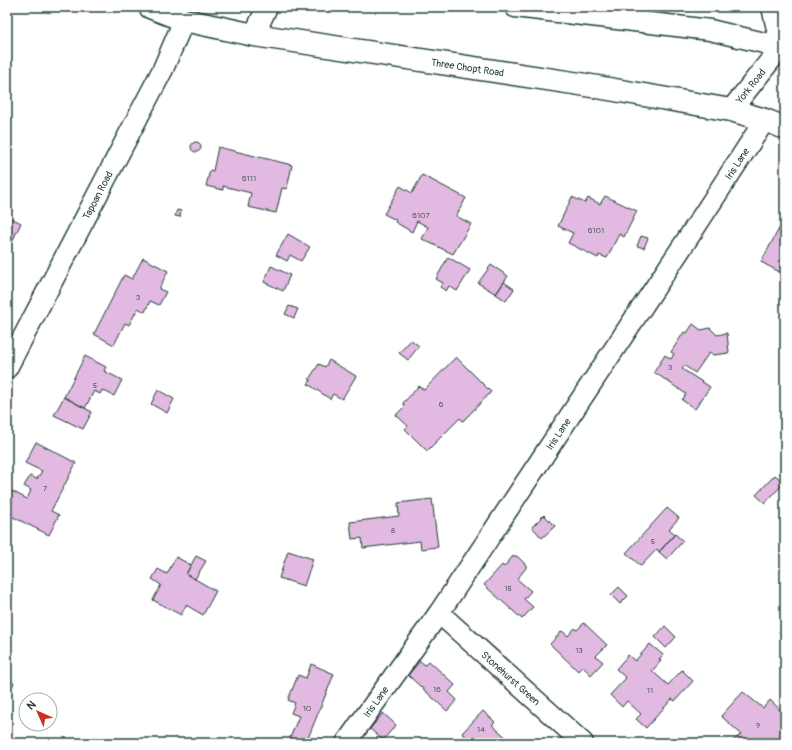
<svg xmlns="http://www.w3.org/2000/svg" width="792" height="750" font-family="Pangolin,sans-serif">
	<style>
		.building { fill: #e1b9e1; stroke: #1f3d34 }
		.lines { fill: none; stroke-linecap: round; stroke-linejoin: round }
		.street-casing { stroke: #1f3d34; stroke-width: 23 }
		.secondary-casing { stroke: #1f3d34; stroke-width: 25 }
		.street { stroke: #fff; stroke-width: 20 }
		.secondary { stroke: #fff; stroke-width: 22 }
		.labels { text-anchor: middle; stroke-width: 3; stroke-linejoin: round; paint-order: stroke }
		.number-label { font-size: 8px; fill: #505c5f }
		.street-label { font-size: 10px; fill: #1f3d34; stroke: #fff }
	</style>
	<rect width="100%" height="100%" fill="#fff"/>
	<filter id="ink" filterUnits="userSpaceOnUse"><feTurbulence type="fractalNoise" baseFrequency=".025" numOctaves="2"/><feDisplacementMap in="SourceGraphic" scale="8" xChannelSelector="R" yChannelSelector="G"/><feConvolveMatrix kernelMatrix="1 2 1 2 8 2 1 2 1" color-interpolation-filters="sRGB"/></filter>
	<g filter="url(#ink)">
		<path class="building" d="M191 147a5 5 0 1 1 10 0a5 5 0 1 1-10 0Z
			M 218,147 L 292,165 L 287,189 L 282,188 L 276,213 L 248,207 L 251,193 L 223,186 L 223,190 L 206,186 L 210,170 L 213,171 Z
			M 422,175 L 466,198 L 456,216 L 471,224 L 453,254 L 422,239 L 428,227 L 417,221 L 412,232 L 395,222 L 396,220 L 384,214 L 400,186 L 412,193 Z
			M 605,196 L 637,211 L 624,237 L 619,234 L 607,258 L 599,255 L 598,258 L 568,243 L 573,233 L 558,226 L 572,197 L 585,203 L 588,198 L 600,204 Z
			M 177,210 L 181,211 L 180,217 L 175,216 Z
			M 7,216 L 21,223 L 11,244 L 7,243 Z
			M 781,225 L 785,227 L 785,275 L 761,262 Z
			M 288,234 L 310,247 L 301,261 L 290,255 L 287,261 L 276,255 Z
			M 641,236 L 648,238 L 644,248 L 637,246 Z
			M 448,257 L 470,270 L 457,291 L 449,286 L 446,291 L 440,287 L 443,283 L 436,279 Z
			M 143,258 L 168,271 L 159,289 L 166,292 L 159,305 L 150,301 L 145,312 L 138,308 L 129,325 L 125,323 L 114,345 L 94,334 L 124,275 L 132,279 Z
			M 491,265 L 508,276 L 496,294 L 478,283 Z
			M 271,266 L 290,275 L 283,291 L 264,282 Z
			M 504,282 L 514,289 L 506,301 L 496,294 Z
			M 289,306 L 298,309 L 294,318 L 285,314 Z
			M 693,324 L 701,330 L 710,328 L 717,335 L 727,333 L 729,353 L 713,355 L 709,353 L 695,373 L 685,366 L 682,369 L 710,387 L 695,409 L 682,400 L 686,394 L 654,372 L 665,355 L 671,359 L 674,354 L 671,352 L 684,332 L 687,333 Z
			M 411,340 L 419,346 L 408,360 L 399,353 Z
			M 85,356 L 106,367 L 104,371 L 122,380 L 114,396 L 102,390 L 100,394 L 94,391 L 85,408 L 64,397 Z
			M 456,357 L 491,392 L 463,421 L 460,418 L 427,451 L 405,429 L 408,426 L 396,415 L 405,406 L 403,403 L 419,386 L 424,390 Z
			M 329,360 L 356,376 L 342,399 L 333,394 L 330,399 L 308,384 L 311,380 L 309,379 L 319,364 L 325,367 Z
			M 158,390 L 174,399 L 167,413 L 151,404 Z
			M 64,397 L 92,412 L 83,429 L 54,415 Z
			M 36,442 L 76,463 L 51,511 L 59,515 L 49,535 L 7,514 L 7,501 L 12,491 L 27,499 L 31,490 L 24,486 L 30,476 L 37,479 L 42,471 L 25,463 Z
			M 775,475 L 784,483 L 765,503 L 756,495 Z
			M 432,499 L 438,547 L 421,549 L 420,541 L 363,548 L 362,538 L 352,539 L 350,522 L 399,516 L 398,503 Z
			M 667,508 L 679,518 L 669,529 L 675,534 L 659,552 L 657,549 L 641,566 L 626,553 Z
			M 544,515 L 555,526 L 542,538 L 532,527 Z
			M 675,534 L 683,541 L 667,559 L 659,552 Z
			M 288,551 L 313,559 L 304,586 L 279,578 Z
			M 196,556 L 206,561 L 195,579 L 186,574 Z
			M 513,556 L 517,556 L 526,565 L 526,568 L 517,579 L 531,591 L 524,599 L 533,607 L 522,619 L 484,585 L 502,565 L 504,567 Z
			M 176,557 L 191,565 L 186,574 L 216,591 L 203,615 L 186,605 L 181,615 L 153,600 L 161,585 L 152,579 L 158,569 L 167,574 Z
			M 619,587 L 628,596 L 620,604 L 611,595 Z
			M 584,623 L 607,645 L 596,656 L 603,662 L 591,675 L 582,666 L 578,671 L 550,644 L 562,631 L 568,636 L 575,628 L 577,630 Z
			M 785,625 L 785,637 L 779,632 Z
			M 665,626 L 676,637 L 666,648 L 655,637 Z
			M 650,644 L 663,655 L 659,659 L 661,661 L 652,671 L 668,685 L 682,670 L 693,681 L 675,701 L 672,699 L 646,728 L 636,719 L 641,714 L 627,701 L 622,707 L 610,695 L 626,678 L 616,669 L 628,655 L 635,661 Z
			M 420,661 L 425,665 L 429,661 L 455,685 L 449,692 L 457,700 L 447,711 L 408,675 Z
			M 311,664 L 334,674 L 306,743 L 302,743 L 290,738 L 299,716 L 291,713 L 295,703 L 288,700 L 298,675 L 306,678 Z
			M 7,679 L 14,683 L 7,696 Z
			M 743,692 L 763,708 L 770,700 L 785,714 L 785,743 L 732,742 L 741,734 L 721,716 Z
			M 483,711 L 495,722 L 492,725 L 509,740 L 507,743 L 473,743 L 462,733 Z
			M 383,713 L 396,725 L 383,740 L 370,729 Z"/>
		<g class="lines">
			<defs>
				<g id="street">
					<path d="M 515,7 L 710,30 L 781,47 L 785,50"/>
					<path d="M 772,7 L 781,47"/>
					<path d="M 254,35 L 267,7"/>
					<path id="s1" d="M 731,110 L 785,42"/>
					<path id="s2" d="M 7,368 L 163,69 L 184,20"/>
					<path id="s3" d="M 439,613 L 583,743"/>
					<path id="s4" d="M 346,743 L 439,613 L 696,226 L 765,120"/>
				</g>
				<g id="secondary">
					<path id="s5" d="M 150,7 L 184,20 L 254,35 L 580,84 L 731,110 L 765,120 L 785,128"/>
				</g>
			</defs>
			<use href="#street" class="street-casing"/>
			<use href="#secondary" class="secondary-casing"/>
			<use href="#street" class="street"/>
			<use href="#secondary" class="secondary"/>
		</g>
	</g>
	<g class="labels">
		<g class="number-label">
			<text x="249" y="181">6111</text>
			<text x="421" y="218">6107</text>
			<text x="596" y="233">6101</text>
			<text x="138" y="300">3</text>
			<text x="670" y="370">3</text>
			<text x="95" y="388">5</text>
			<text x="441" y="407">6</text>
			<text x="45" y="491">7</text>
			<text x="393" y="533">8</text>
			<text x="653" y="544">5</text>
			<text x="508" y="591">15</text>
			<text x="579" y="653">13</text>
			<text x="437" y="692">16</text>
			<text x="650" y="693">11</text>
			<text x="307" y="711">10</text>
			<text x="758" y="728">9</text>
			<text x="481" y="732">14</text>
		</g>
		<g class="street-label">
			<text dy="4" stroke="none"><textPath href="#s5" startOffset="324">Three Chopt Road</textPath></text>
			<text dy="4" stroke="none"><textPath href="#s1" startOffset="31">York Road</textPath></text>
			<text dy="4" stroke="none"><textPath href="#s4" startOffset="699">Iris Lane</textPath></text>
			<text dy="4" stroke="none"><textPath href="#s2" startOffset="195">Tapoan Road</textPath></text>
			<text dy="4" stroke="none"><textPath href="#s4" startOffset="375">Iris Lane</textPath></text>
			<text dy="4" stroke="none"><textPath href="#s3" startOffset="97">Stonehurst Green</textPath></text>
			<text dy="4" stroke="none"><textPath href="#s4" startOffset="51">Iris Lane</textPath></text>
		</g>
	</g>
	<rect width="792" height="750" fill="none" stroke="#fff" stroke-width="24"/>
	<rect x="12" y="12" width="768" height="726" fill="none" stroke="#1f3d34" stroke-width="1.5" filter="url(#ink)"/>
	<g transform="translate(38 712) rotate(315)"><circle r="19" fill="#ffffff" stroke="#a5b1ae"/>
	<path d="M0-3L7 15L0 10L-7 15Z" fill="#c8321e"/>
	<text y="-6" font-size="11" font-weight="bold" text-anchor="middle" fill="#1f3d34">N</text>
	</g>
</svg>
